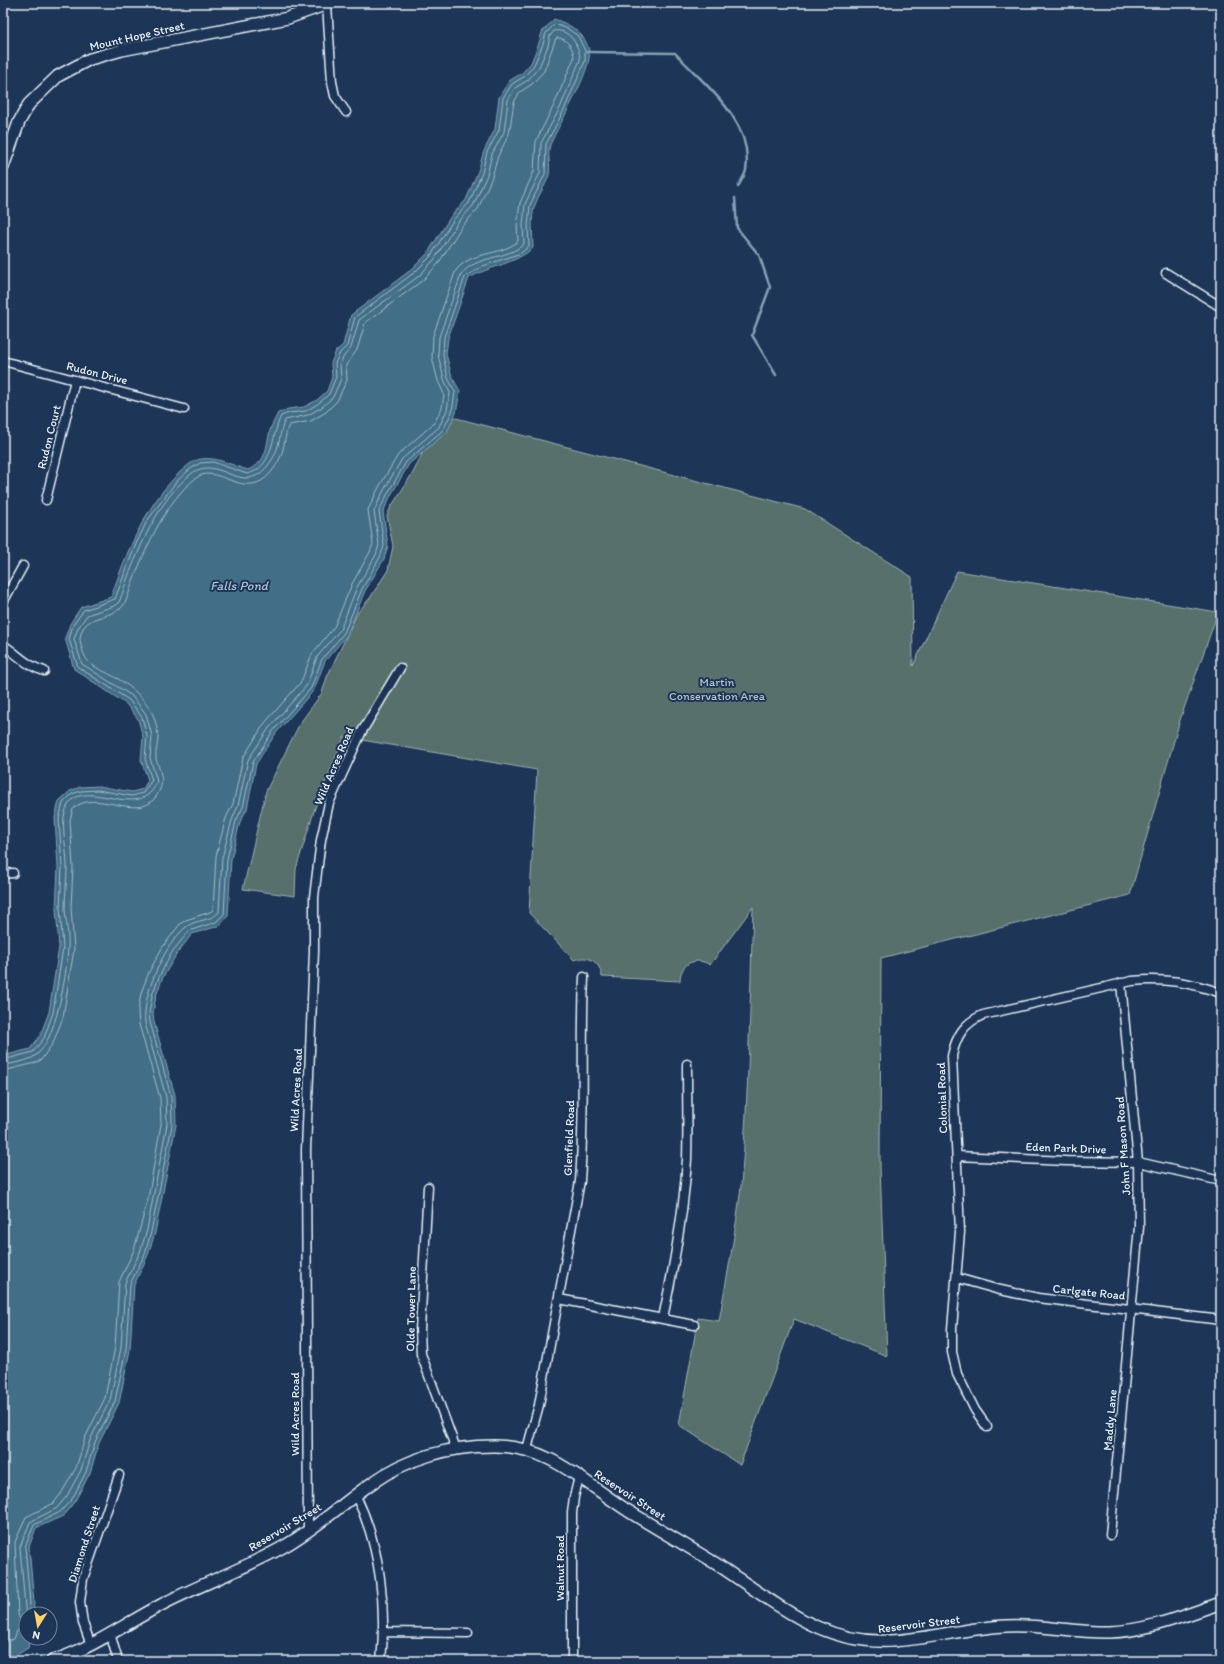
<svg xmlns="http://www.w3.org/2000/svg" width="1224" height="1664" font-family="Itim,sans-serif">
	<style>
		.green { fill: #58706c; stroke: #a0b0b2 }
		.water { fill: #426e87; stroke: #84a2b4 }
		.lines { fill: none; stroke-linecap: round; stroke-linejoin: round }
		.shore { stroke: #a6bdcb; stroke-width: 1 }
		.stream { stroke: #84a2b4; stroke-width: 2.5 }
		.street-casing { stroke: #e8f1f8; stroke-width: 11 }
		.secondary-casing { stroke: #e8f1f8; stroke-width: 14 }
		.street { stroke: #1d3557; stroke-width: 8 }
		.secondary { stroke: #1d3557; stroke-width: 11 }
		.labels { text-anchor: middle; stroke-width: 4; stroke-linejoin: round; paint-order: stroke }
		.street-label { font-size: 12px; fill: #e8f1f8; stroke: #1d3557 }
		.park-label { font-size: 12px; fill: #b6c4c7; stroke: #1d3557 }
		.water-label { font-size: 13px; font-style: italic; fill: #aec3d0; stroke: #1d3557 }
	</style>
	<rect width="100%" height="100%" fill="#1d3557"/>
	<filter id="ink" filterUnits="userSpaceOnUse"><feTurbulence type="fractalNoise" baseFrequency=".025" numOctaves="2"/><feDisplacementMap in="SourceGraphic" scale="8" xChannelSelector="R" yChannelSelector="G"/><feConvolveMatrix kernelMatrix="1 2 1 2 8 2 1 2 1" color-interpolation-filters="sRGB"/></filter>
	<g filter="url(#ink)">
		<path class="green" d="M 437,413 L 805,509 L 912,577 L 913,666 L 957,571 L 1218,612 L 1180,720 L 1130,895 L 881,958 L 880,1166 L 887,1356 L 794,1319 L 740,1465 L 679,1425 L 698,1318 L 719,1321 C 727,1276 736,1231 741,1186 C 749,1093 750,1000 753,907 L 710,965 C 696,956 680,963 680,981 L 602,977 C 600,962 589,954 574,960 L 529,913 L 537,770 L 344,737 L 315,808 L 296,869 L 295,896 L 243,889 L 266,791 L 300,723 L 322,693 L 327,677 L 358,612 L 370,598 L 388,570 L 393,546 L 387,516 L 391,507 L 414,471 L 428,441 Z"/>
		<path class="water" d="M 554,19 C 571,25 584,32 589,50 C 594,67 558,126 550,145 C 547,154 551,165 549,175 C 546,186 538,195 535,205 C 530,219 533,234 533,248 C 515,264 490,266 469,278 L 448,338 L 446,354 L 452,377 L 460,391 L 456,413 L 447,432 L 409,464 L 391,495 L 383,512 L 388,546 L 384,559 L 365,591 L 347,635 L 325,661 L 314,690 L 276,733 L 256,764 L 247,809 L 240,822 L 231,859 L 228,916 L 219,926 L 192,934 L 176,955 L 162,979 L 156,996 L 153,1013 L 154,1022 L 175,1095 L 176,1125 L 155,1233 L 148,1255 L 134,1285 L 130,1350 L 119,1403 L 99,1443 L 90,1473 L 75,1501 L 63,1516 L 36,1528 L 29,1547 L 34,1603 L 33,1614 L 26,1614 L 26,1638 L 30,1638 L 28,1648 L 15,1656 L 3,1657 L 3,1056 L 30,1049 L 40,1036 L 49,1012 L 59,947 L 56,908 L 58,867 L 55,818 L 59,801 L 70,791 L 80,787 L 98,786 L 132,792 L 143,789 L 148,780 L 141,760 L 143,737 L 138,719 L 126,704 L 74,669 L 65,638 L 70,624 L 81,607 L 111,597 C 127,551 145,506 180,472 C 186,467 193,460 201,459 C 216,456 233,466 248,470 C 269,460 265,447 271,427 C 273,422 276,418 278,413 L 288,409 L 304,407 L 317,400 L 327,391 L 332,377 L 331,363 L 336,351 L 343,345 L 351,315 L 412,269 L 427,254 L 451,216 L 466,200 L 478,171 L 484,151 L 495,129 L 499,97 L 509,81 L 522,73 L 531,63 L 539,43 L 542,32 Z"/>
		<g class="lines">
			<path class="shore" d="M 3,1060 L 33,1052 L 44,1038 L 53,1013 L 63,948 L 60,908 L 62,867 L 59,819 L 63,803 L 72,794 L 81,791 L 98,790 L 132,796 L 143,793 L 152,780 L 145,759 L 147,736 L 142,717 L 129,700 L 78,667 L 69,639 L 73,625 L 84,610 L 115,599 L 136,544 L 147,521 L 176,482 L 189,470 L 200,463 L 213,462 L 247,474 C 274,468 271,436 281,416 L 289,413 L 306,411 L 319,403 L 329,394 L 336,377 L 335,363 L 340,353 L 347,346 L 355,317 L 415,272 L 430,257 L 454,219 L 469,203 L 482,173 L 487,152 L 499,130 L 503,98 L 512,84 L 525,76 L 534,65 L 543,44 L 546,33 L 555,24 L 568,29 L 578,36 L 585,51 L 585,61 L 564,110 L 546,144 L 545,174 L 530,205 L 528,226 L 529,246 L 521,253 L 483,266 L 465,277 L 444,337 L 443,355 L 448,378 L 455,392 L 452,412 L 443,430 L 406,462 L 388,493 L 379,511 L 384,546 L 380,557 L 362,589 L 344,633 L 322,659 L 311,688 L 273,731 L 253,762 L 243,807 L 236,821 L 227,859 L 224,914 L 216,922 L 189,931 L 172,952 L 159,977 L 152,995 L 149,1013 L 150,1022 L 171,1096 L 172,1125 L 151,1232 L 145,1254 L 130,1284 L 126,1349 L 115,1401 L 95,1442 L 86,1472 L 72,1499 L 60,1512 L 34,1525 L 25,1547 L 30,1603 L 29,1614
				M 3,1065 C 12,1064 28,1061 35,1056 C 56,1043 67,972 68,948 C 69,935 66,922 65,909 C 65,894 67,880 67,866 C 67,850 62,833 64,817 C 73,764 141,829 157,781 L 150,758 L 152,736 L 146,714 L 132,696 L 82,664 L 74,639 L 78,628 L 87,615 L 114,606 L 119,602 C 123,594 125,583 129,574 C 144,538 160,499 191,474 C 220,451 245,505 273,458 C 280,447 279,432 285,420 L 308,415 L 322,407 L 333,397 L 341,379 L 340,364 L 344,356 L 351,348 L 359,320 L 419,276 L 434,260 L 458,222 L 473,206 L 487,175 L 492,154 L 504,132 L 508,100 L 515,88 L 528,80 L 539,67 L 548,46 L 550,36 L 554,31 C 569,28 580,46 580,60 L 560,108 L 541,143 L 540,173 L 525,204 L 523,226 L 524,244 C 507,260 475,255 461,275 L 439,337 L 438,355 L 444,379 L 450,393 L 447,410 L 439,427 L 402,459 L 384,490 L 374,511 L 379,545 L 376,555 L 357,587 L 340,630 L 317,657 L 307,685 L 269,728 L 248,760 L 238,806 L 232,820 L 222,858 L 219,912 C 210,922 196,919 186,927 C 164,945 142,995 145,1023 L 166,1097 L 167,1124 L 147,1230 L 140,1252 L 125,1283 L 121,1348 L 110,1400 L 90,1440 L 81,1470 L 67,1496 L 57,1508 L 30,1522 L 20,1547 L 26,1619
				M 3,1071 L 35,1063 L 41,1060 L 53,1043 L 63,1017 L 74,949 L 71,908 L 73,867 L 70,820 L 73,809 C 95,787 137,822 155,798 C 166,783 161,774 156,759 C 155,752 158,744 158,738 C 158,730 155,718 151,711 C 143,696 127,683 111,675 C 104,671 94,668 88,661 C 84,657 80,644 80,638 C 83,613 110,620 123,606 C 129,597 130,587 134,578 C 148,544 166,501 196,478 C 220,460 251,513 279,460 C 285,449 284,436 289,425 L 311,421 L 326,412 L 337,401 L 347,380 L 346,365 L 357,350 L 365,323 L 423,280 L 438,264 L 462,226 L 478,209 L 492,177 L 498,156 L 509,134 L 514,102 L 520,92 L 532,84 L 544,71 L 556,38 C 566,37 574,48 574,58 L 554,105 L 536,141 L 534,171 L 520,203 L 517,226 L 518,241 C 501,257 469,250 455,272 L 433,336 L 432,357 L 438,381 L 444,394 L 442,408 L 434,423 L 398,455 L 379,487 L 368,510 L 373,544 L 370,552 L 352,584 L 334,627 L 312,654 L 301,682 L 264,724 L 243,758 L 233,804 L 226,818 L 216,856 L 213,910 L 210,912 L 186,920 L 180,924 L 162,948 L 149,972 L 141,993 L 138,1012 L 139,1024 L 160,1098 L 161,1124 L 148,1199 L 134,1250 L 119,1282 L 115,1347 L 105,1398 L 85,1438 L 76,1468 L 62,1492 L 54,1503 L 26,1517 L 15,1542 L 18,1614 L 22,1625 L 17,1631 L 14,1639 L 3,1642"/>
			<path class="stream" d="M 587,52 L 675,53 C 705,85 754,121 746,170 C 745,176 740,182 738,187
				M 735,198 L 737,228 L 759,255 L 770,287 L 752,335 L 776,375"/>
			<defs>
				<path id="street" d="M 327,5 L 332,82 L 335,96 L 346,112
					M 1166,273 L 1221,307
					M 3,361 L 184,409
					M 46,500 L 75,380
					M 3,602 L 23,566
					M 3,645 C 19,655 25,665 44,671
					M 3,874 L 13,873
					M 957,1156 L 1066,1161 L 1138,1162 L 1221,1181
					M 428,1187 L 420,1330 L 421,1354 L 456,1449
					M 957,1278 L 996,1289 L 1038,1298 L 1221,1320
					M 559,1299 L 694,1325
					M 663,1318 C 674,1266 684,1212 687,1159 C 688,1127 687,1096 687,1064
					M 987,1427 L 975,1410 L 957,1374 L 952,1352 L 952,1329 L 960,1232 L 952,1056 C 956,1036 964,1023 983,1015 L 1132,981 C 1165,978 1189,982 1221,993
					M 527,1449 L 539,1405 L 580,1181 C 585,1113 581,1045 584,977
					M 356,1496 C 380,1545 387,1606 381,1661
					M 308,1531 L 306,1150 L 314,951 L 314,897 L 321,840 L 329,803 L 361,733 L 400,668
					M 1110,1535 L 1139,1227 L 1138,1162 L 1121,983
					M 383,1632 L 468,1633
					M 110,1633 L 118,1661
					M 91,1645 L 83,1623 L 80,1602 L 83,1579 L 119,1475
					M 572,1661 L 572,1513 L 574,1497 L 579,1477"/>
				<path id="secondary" d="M 3,167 L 19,122 L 29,104 L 58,76 L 90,59 L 122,50 L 288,18 L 330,3
					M 52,1661 C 91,1649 125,1624 161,1605 C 201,1584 244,1569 283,1547 C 315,1529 342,1504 372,1483 C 407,1458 451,1446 493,1446 C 550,1445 585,1484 630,1512 C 659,1530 689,1547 718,1565 C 750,1586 782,1611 817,1627 C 887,1658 937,1629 1007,1626 C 1041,1624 1075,1633 1109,1632 C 1148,1631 1185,1615 1221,1603"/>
			</defs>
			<use href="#street" class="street-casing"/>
			<use href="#secondary" class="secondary-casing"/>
			<use href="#street" class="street"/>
			<use href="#secondary" class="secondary"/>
		</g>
	</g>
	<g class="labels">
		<g class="street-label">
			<text transform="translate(137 36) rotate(-13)" y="4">Mount Hope Street</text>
			<text transform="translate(97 373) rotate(14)" y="4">Rudon Drive</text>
			<text transform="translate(49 437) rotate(-76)" y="4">Rudon Court</text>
			<text transform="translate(334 766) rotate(-67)" y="4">Wild Acres Road</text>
			<text transform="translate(296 1090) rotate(-87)" y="4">Wild Acres Road</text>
			<text transform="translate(942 1098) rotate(-92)" y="4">Colonial Road</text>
			<text transform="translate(569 1138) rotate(-88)" y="4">Glenfield Road</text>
			<text transform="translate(1123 1146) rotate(-94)" y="4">John F Mason Road</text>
			<text transform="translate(1066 1148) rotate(2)" y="4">Eden Park Drive</text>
			<text transform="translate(1089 1292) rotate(6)" y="4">Carlgate Road</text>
			<text transform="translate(411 1309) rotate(-89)" y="4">Olde Tower Lane</text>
			<text transform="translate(295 1414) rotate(-90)" y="4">Wild Acres Road</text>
			<text transform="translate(1110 1420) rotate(-85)" y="4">Maddy Lane</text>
			<text transform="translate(630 1495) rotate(33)" y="4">Reservoir Street</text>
			<text transform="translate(285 1527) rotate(-31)" y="4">Reservoir Street</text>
			<text transform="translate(84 1544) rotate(-72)" y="4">Diamond Street</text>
			<text transform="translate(560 1568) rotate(-90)" y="4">Walnut Road</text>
			<text transform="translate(919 1624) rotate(-7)" y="4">Reservoir Street</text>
		</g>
		<g class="park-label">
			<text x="717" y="686">Martin<tspan x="717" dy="14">Conservation Area</tspan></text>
		</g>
		<g class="water-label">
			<text x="239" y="590">Falls Pond</text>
		</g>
	</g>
	<rect width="1224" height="1664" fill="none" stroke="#1d3557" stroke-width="16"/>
	<rect x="8" y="8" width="1208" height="1648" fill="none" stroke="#e8f1f8" stroke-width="1.5" filter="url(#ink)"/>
	<g transform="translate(38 1626) rotate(191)"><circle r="19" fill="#1d3557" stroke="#6e8097"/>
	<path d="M0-3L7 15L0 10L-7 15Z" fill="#ffd166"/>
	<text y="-6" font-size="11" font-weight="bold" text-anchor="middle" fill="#e8f1f8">N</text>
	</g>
</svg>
